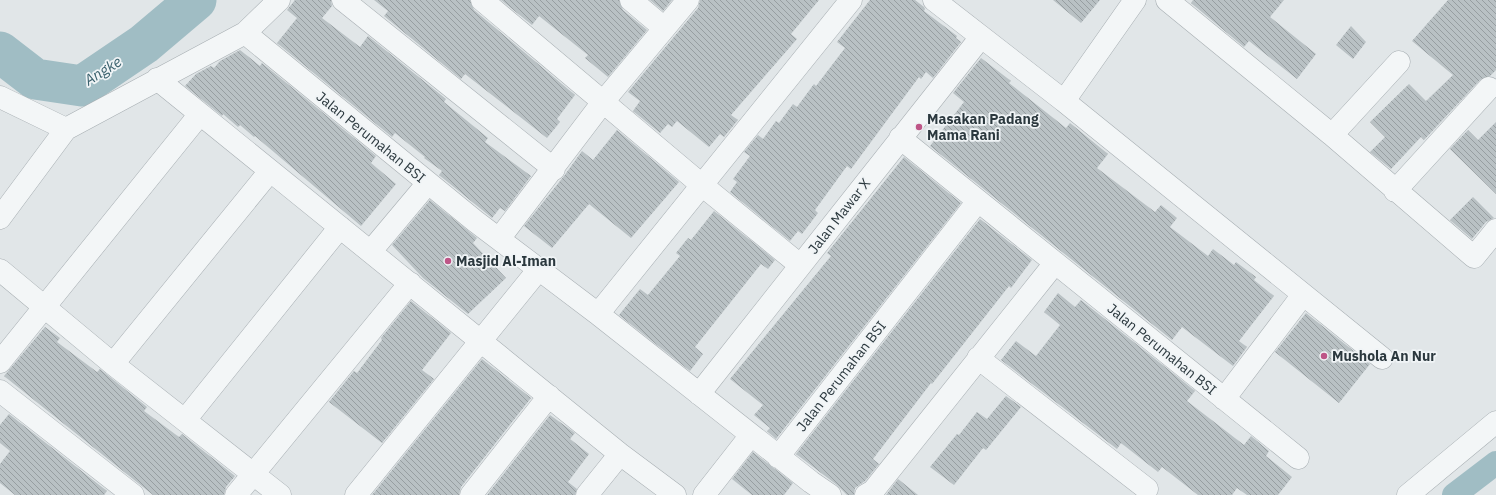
<svg xmlns="http://www.w3.org/2000/svg" width="1496" height="495" font-family="'IBM Plex Sans',sans-serif">
	<style>
		.lines { fill: none; stroke-linecap: round; stroke-linejoin: round }
		.canal { stroke: #a0bdc4; stroke-width: 24 }
		.river { stroke: #a0bdc4; stroke-width: 41 }
		.building { fill: url(#building-back-hatch) }
		.minor-casing { stroke: #a7aeb2; stroke-width: 23 }
		.minor { stroke: #f3f6f7; stroke-width: 22 }
		.poi-dot { fill: #be5587; stroke: #f0f4f6; stroke-width: 1.5 }
		.labels { text-anchor: middle; stroke-width: 3.5; stroke-linejoin: round; paint-order: stroke }
		.poi-label { font-size: 14px; font-weight: bold; fill: #2b383e; stroke: #f0f4f6; text-anchor: start }
		.street-label { font-size: 14px; fill: #2b383e; stroke: #f0f4f6 }
		.water-label { font-size: 15px; font-style: italic; fill: #3a616d; stroke: #f0f4f6 }
	</style>
	<defs>
		<pattern id="building-back-hatch" width="6" height="6" patternUnits="userSpaceOnUse"><rect width="6" height="6" fill="#b9c1c4"/><path d="M-1 5l2 2M0 0l6 6M5-1l2 2" fill="none" stroke="#979ea1"/></pattern>
	</defs>
	<rect width="100%" height="100%" fill="#e1e6e8"/>
	<g class="lines">
		<path class="canal" d="M 1454,495 L 1496,463"/>
		<path class="river" d="M 0,52 L 35,79 L 82,86 L 144,44 L 196,0"/>
	</g>
	<path class="building" d="M 295,0 L 331,0 L 332,6 L 322,18 L 360,47 L 368,36 L 446,99 L 444,102 L 488,138 L 485,142 L 531,176 L 505,211 L 500,208 L 492,218 L 439,175 L 442,171 L 424,158 L 425,157 L 395,133 L 392,137 L 277,43 L 297,18 L 287,10 Z
		M 374,0 L 470,0 L 474,10 L 575,95 L 557,119 L 560,122 L 547,138 L 465,74 L 461,79 L 384,16 L 388,11 Z
		M 501,0 L 619,0 L 623,10 L 647,30 L 608,77 L 585,58 L 588,55 L 539,16 L 532,25 Z
		M 650,0 L 672,0 L 663,11 Z
		M 700,0 L 819,0 L 791,34 L 797,39 L 731,115 L 738,120 L 724,137 L 720,134 L 709,147 L 677,121 L 672,127 L 668,124 L 660,133 L 633,111 L 640,101 L 628,92 L 698,8 Z
		M 870,0 L 915,0 L 924,7 L 925,9 L 924,11 L 957,36 L 956,38 L 961,42 L 933,78 L 926,72 L 921,79 L 919,77 L 851,169 L 847,166 L 815,210 L 818,213 L 802,234 L 798,231 L 790,241 L 730,192 L 737,182 L 733,179 L 750,156 L 744,152 L 758,135 L 763,139 L 776,121 L 779,123 L 793,104 L 797,107 L 814,84 L 816,86 L 845,48 L 837,42 Z
		M 1053,0 L 1100,0 L 1081,23 Z
		M 1193,0 L 1284,0 L 1270,17 L 1316,54 L 1297,79 L 1249,41 L 1244,47 L 1191,3 Z
		M 1448,0 L 1496,0 L 1496,70 L 1490,76 L 1480,80 L 1424,140 L 1421,137 L 1391,169 L 1370,152 L 1385,137 L 1370,122 L 1409,84 L 1426,101 L 1453,75 L 1412,41 Z
		M 1351,26 L 1366,42 L 1353,59 L 1336,45 Z
		M 240,50 L 260,66 L 262,63 L 376,156 L 371,163 L 396,184 L 361,226 L 255,136 L 254,137 L 240,125 L 238,127 L 223,114 L 222,116 L 185,86 L 196,74 L 211,66 L 214,68 L 220,61 Z
		M 981,58 L 1011,81 L 1009,83 L 1066,128 L 1070,123 L 1108,154 L 1097,168 L 1155,212 L 1161,205 L 1177,218 L 1170,227 L 1208,256 L 1213,249 L 1234,265 L 1236,262 L 1256,277 L 1254,280 L 1274,296 L 1239,341 L 1247,347 L 1233,366 L 1182,327 L 1172,340 L 930,146 L 964,102 L 953,93 Z
		M 1496,122 L 1496,194 L 1450,149 L 1468,130 L 1478,140 Z
		M 617,130 L 679,182 L 631,238 L 589,204 L 552,248 L 524,226 L 564,176 L 582,151 L 593,160 Z
		M 904,157 L 961,203 L 776,439 L 767,431 L 770,428 L 754,415 L 763,405 L 730,379 L 831,256 L 827,253 Z
		M 1473,197 L 1494,218 L 1486,222 L 1472,239 L 1450,220 Z
		M 430,200 L 477,238 L 473,243 L 506,278 L 468,314 L 423,278 L 392,245 Z
		M 714,211 L 775,260 L 768,269 L 761,264 L 695,347 L 703,354 L 690,371 L 619,315 L 640,289 L 648,295 L 680,256 L 676,253 L 688,238 L 691,240 Z
		M 980,219 L 1032,260 L 1011,288 L 1009,286 L 932,384 L 931,383 L 873,459 L 879,464 L 865,481 L 855,488 L 854,495 L 847,495 L 837,485 L 796,454 Z
		M 1058,293 L 1075,307 L 1081,300 L 1174,374 L 1195,391 L 1187,401 L 1244,445 L 1251,436 L 1269,451 L 1266,456 L 1292,477 L 1278,495 L 1247,495 L 1237,488 L 1232,495 L 1198,495 L 1162,467 L 1158,472 L 1121,443 L 1117,449 L 1001,360 L 1016,341 L 1036,356 L 1060,325 L 1044,312 Z
		M 411,301 L 451,333 L 422,370 L 434,379 L 382,443 L 329,402 L 354,371 L 357,373 L 382,340 L 381,338 Z
		M 1306,313 L 1370,364 L 1339,403 L 1275,352 Z
		M 45,327 L 60,338 L 57,342 L 97,372 L 100,369 L 147,407 L 144,411 L 179,437 L 182,434 L 235,476 L 226,487 L 224,495 L 153,495 L 4,376 Z
		M 482,359 L 531,398 L 461,487 L 459,495 L 372,495 Z
		M 1006,396 L 1021,407 L 986,450 L 983,448 L 954,485 L 930,467 L 957,434 L 959,435 L 977,412 L 987,419 Z
		M 9,414 L 107,491 L 104,495 L 15,495 L 0,483 L 0,464 L 10,451 L 0,443 L 0,425 Z
		M 550,415 L 575,433 L 570,439 L 589,454 L 568,482 L 577,489 L 575,495 L 487,495 Z
		M 753,452 L 793,483 L 784,495 L 752,495 L 732,479 Z
		M 898,479 L 918,495 L 886,495 Z"/>
	<g class="lines">
		<defs>
			<path id="minor" d="M 343,0 L 554,169
				M 482,0 L 703,186 L 800,265
				M 631,0 L 664,28
				M 934,0 L 1064,101 L 1135,0
				M 1167,0 L 1332,135 L 1474,257 L 1496,230
				M 245,33 L 475,221 L 598,314 L 811,482 L 830,495
				M 157,79 L 620,454 L 675,495
				M 0,97 L 66,129
				M 1064,101 L 1382,358
				M 1332,135 L 1399,62
				M 900,138 L 1298,458
				M 1395,191 L 1489,88
				M 0,218 L 66,129 L 245,33 L 279,0
				M 499,239 L 603,102 L 688,0
				M 371,251 L 428,183
				M 0,270 L 113,364 L 280,495
				M 598,314 L 851,0
				M 978,358 L 1147,489
				M 0,362 L 200,114
				M 113,364 L 270,171
				M 0,391 L 133,495
				M 699,394 L 981,37
				M 1224,399 L 1302,296
				M 185,420 L 340,227
				M 778,457 L 978,201
				M 236,495 L 410,283
				M 356,495 L 539,269
				M 471,495 L 549,396
				M 587,495 L 620,454
				M 704,495 L 751,435
				M 866,495 L 873,491 L 1055,263
				M 1408,495 L 1496,422"/>
		</defs>
		<use href="#minor" class="minor-casing"/>
		<use href="#minor" class="minor"/>
	</g>
	<g class="poi-dot">
		<circle cx="919" cy="127" r="4"/>
		<circle cx="448" cy="261" r="4"/>
		<circle cx="1324" cy="356" r="4"/>
	</g>
	<g class="labels">
		<g class="poi-label">
			<text x="927" y="124">Masakan Padang<tspan x="927" dy="16">Mama Rani</tspan></text>
			<text x="456" y="266">Masjid Al-Iman</text>
			<text x="1332" y="361">Mushola An Nur</text>
		</g>
		<g class="street-label">
			<text transform="translate(371 137) rotate(39)" y="5">Jalan Perumahan BSI</text>
			<text transform="translate(839 216) rotate(-52)" y="5">Jalan Mawar X</text>
			<text transform="translate(1162 349) rotate(39)" y="5">Jalan Perumahan BSI</text>
			<text transform="translate(841 376) rotate(-52)" y="5">Jalan Perumahan BSI</text>
		</g>
		<g class="water-label">
			<text transform="translate(103 71) rotate(-32)" y="5">Angke</text>
		</g>
	</g>
</svg>
